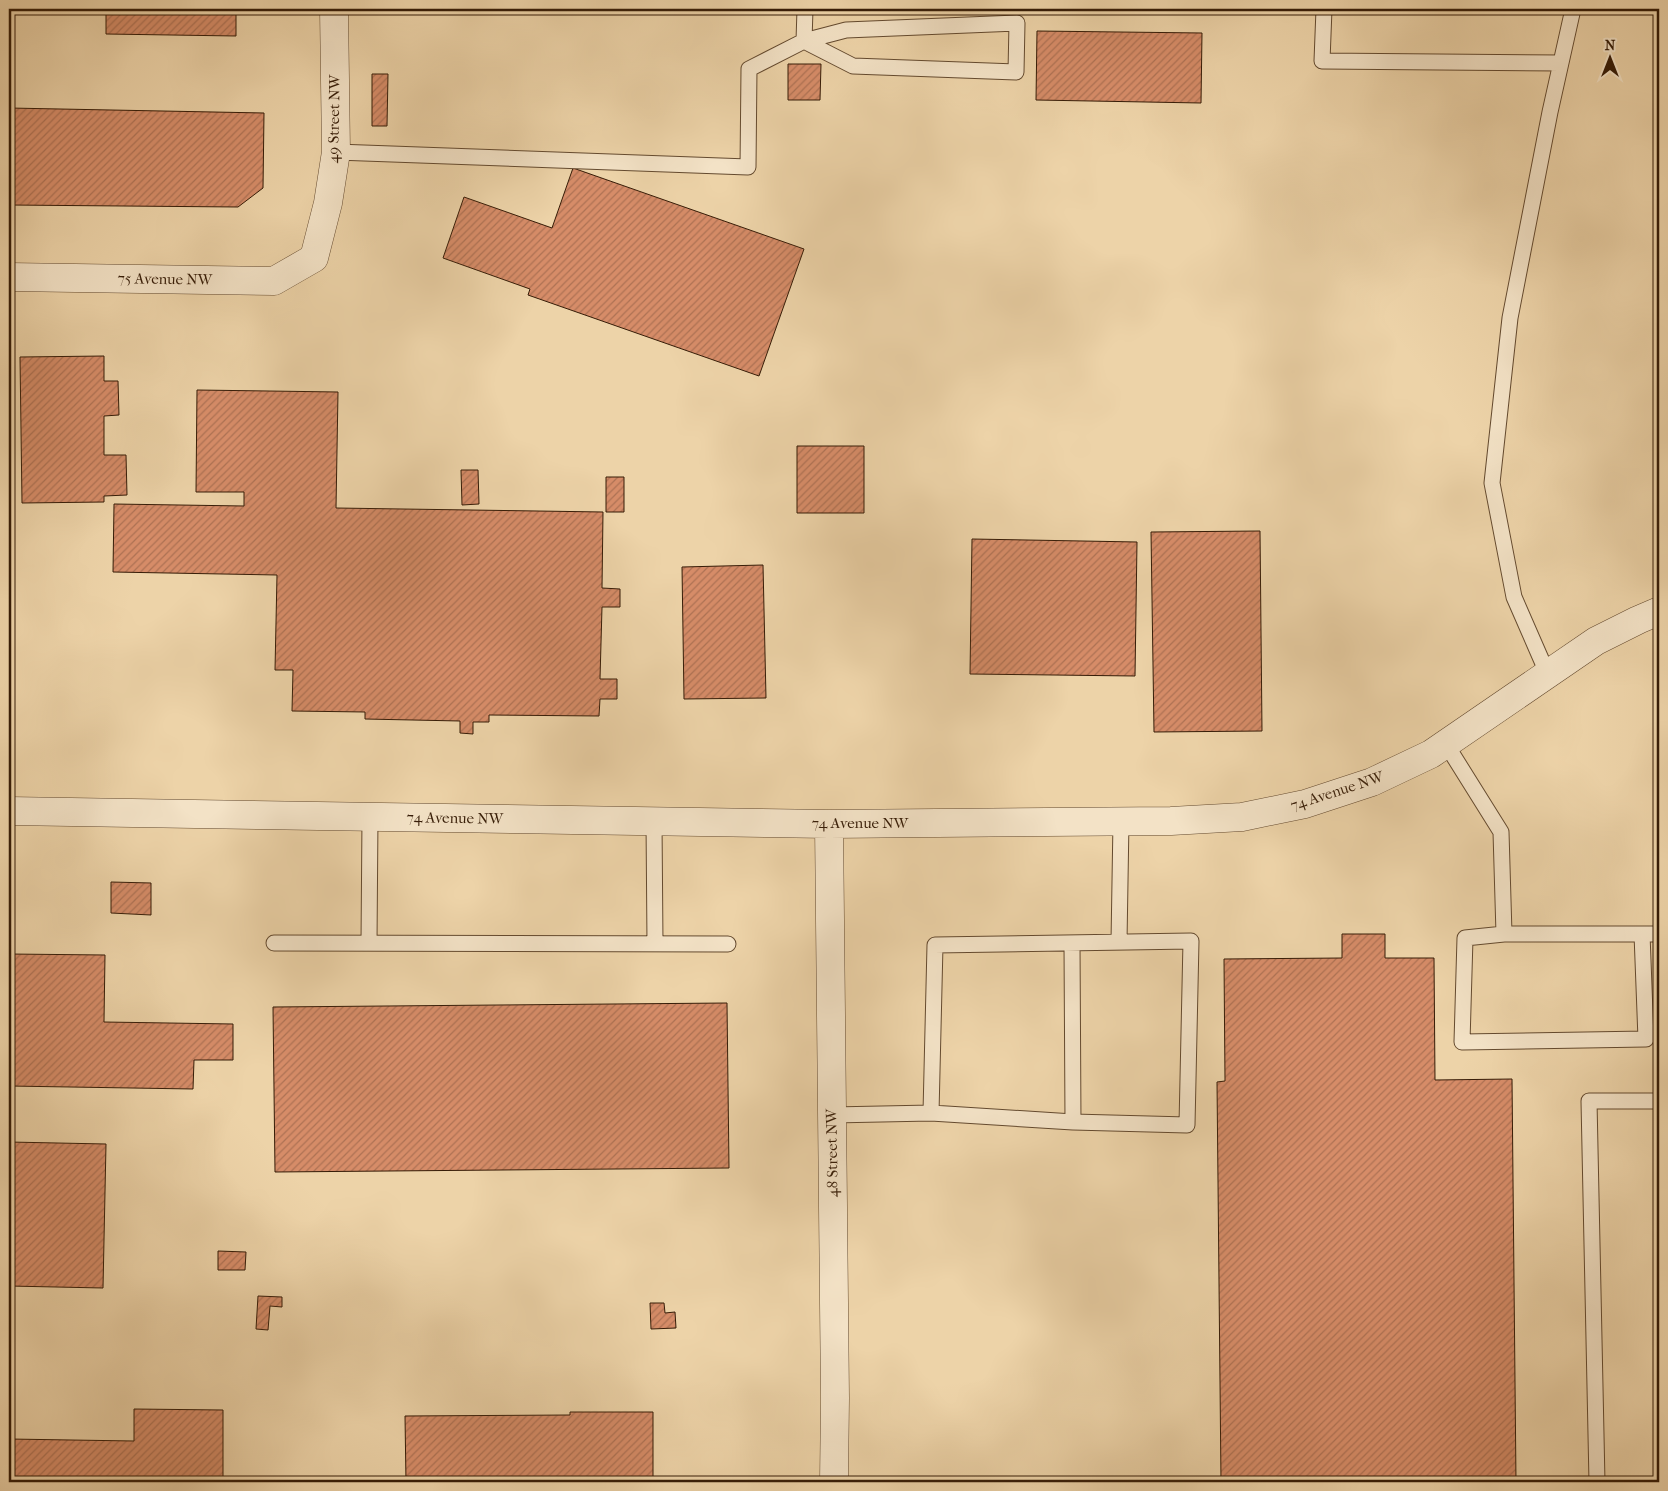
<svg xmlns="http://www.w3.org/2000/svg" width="1668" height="1491" font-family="'IM FELL French Canon',serif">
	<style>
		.building { fill: url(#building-hatch); stroke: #361c07 }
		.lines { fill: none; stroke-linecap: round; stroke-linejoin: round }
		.service-casing { stroke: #644a2f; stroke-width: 17 }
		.minor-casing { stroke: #644a2f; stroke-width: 29 }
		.service { stroke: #f3e2c6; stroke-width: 15 }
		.minor { stroke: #f3e2c6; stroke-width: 28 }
		.labels { text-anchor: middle; stroke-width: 4; stroke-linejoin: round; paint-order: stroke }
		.street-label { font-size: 15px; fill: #361c07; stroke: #f3e2c6 }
	</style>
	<defs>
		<pattern id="building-hatch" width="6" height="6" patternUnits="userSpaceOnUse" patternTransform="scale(1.25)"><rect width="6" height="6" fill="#d68c68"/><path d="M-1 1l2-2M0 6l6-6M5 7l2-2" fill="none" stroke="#ae7254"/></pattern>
	</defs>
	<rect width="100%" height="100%" fill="#edd3a8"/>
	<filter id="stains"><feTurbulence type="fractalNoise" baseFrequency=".004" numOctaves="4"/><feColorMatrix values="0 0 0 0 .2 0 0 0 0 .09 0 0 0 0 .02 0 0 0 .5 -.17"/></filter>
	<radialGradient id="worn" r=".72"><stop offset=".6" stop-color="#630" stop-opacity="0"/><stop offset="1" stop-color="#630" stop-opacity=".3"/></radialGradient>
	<path class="building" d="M 106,9 L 236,9 L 236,36 L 106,34 Z
		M 1037,31 L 1202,33 L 1201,103 L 1036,100 Z
		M 788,64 L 821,64 L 820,100 L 788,100 Z
		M 372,74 L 388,74 L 387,126 L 372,126 Z
		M 9,108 L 264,113 L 263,188 L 238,207 L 9,205 Z
		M 573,168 L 804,249 L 759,376 L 528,295 L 530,289 L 443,258 L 464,197 L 552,228 Z
		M 104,356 L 104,381 L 118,381 L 119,415 L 104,416 L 104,455 L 126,455 L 127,495 L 104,496 L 104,502 L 22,503 L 20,357 Z
		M 197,390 L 338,392 L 336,508 L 603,512 L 602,588 L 620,589 L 620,607 L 602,607 L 600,679 L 617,679 L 617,699 L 600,699 L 599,716 L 489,715 L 489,722 L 473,722 L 473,734 L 460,733 L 460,721 L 365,719 L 365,712 L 292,711 L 293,670 L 275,670 L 277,575 L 113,572 L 114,504 L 244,506 L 244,492 L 196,492 Z
		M 797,446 L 864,446 L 864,513 L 797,513 Z
		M 461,470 L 478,470 L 479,504 L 462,505 Z
		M 606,477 L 624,477 L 624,512 L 606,512 Z
		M 1260,531 L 1262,731 L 1154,732 L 1151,532 Z
		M 972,539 L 1137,542 L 1135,676 L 970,674 Z
		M 763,565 L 766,698 L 684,699 L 682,567 Z
		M 111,882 L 151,883 L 151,915 L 111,913 Z
		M 1342,934 L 1385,934 L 1385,958 L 1434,958 L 1435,1080 L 1512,1079 L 1516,1482 L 1221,1482 L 1217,1082 L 1225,1081 L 1224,959 L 1342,958 Z
		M 9,954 L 105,955 L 104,1022 L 233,1024 L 233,1060 L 194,1060 L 193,1089 L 9,1086 Z
		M 727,1003 L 729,1168 L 275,1172 L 273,1007 Z
		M 9,1142 L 106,1144 L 103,1288 L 9,1286 Z
		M 218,1251 L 246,1252 L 245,1270 L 218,1270 Z
		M 258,1296 L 282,1297 L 282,1307 L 270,1306 L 268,1330 L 256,1329 Z
		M 650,1303 L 664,1303 L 665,1313 L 675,1312 L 676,1328 L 651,1329 Z
		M 134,1409 L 223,1410 L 223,1482 L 9,1482 L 9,1439 L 134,1441 Z
		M 570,1412 L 653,1412 L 653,1482 L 406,1482 L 405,1416 L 570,1415 Z"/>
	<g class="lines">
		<defs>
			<path id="service" d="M 1324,9 L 1322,61 L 1561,63
				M 1017,23 L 1016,72 L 853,66 L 804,41 L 846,30 Z
				M 336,152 L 748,167 L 749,69 L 804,41 L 805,9
				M 1548,675 L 1514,597 L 1492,483 L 1510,318 L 1550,112 L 1573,9
				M 1446,744 L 1501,832 L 1504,934 L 1659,934
				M 654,821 L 655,944
				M 1504,934 L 1465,938 L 1462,1042 L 1646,1039 L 1642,934
				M 1191,941 L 1187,1125 L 1073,1122 L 931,1113 L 935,945 Z
				M 1119,942 L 1121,821
				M 274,943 L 728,944
				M 369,943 L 370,817
				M 1072,943 L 1073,1122
				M 832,1115 L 931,1113
				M 1597,1482 L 1589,1101 L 1659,1101"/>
			<path id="minor" d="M 9,277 L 274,281 L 314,258 L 328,203 L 336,152 L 334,9
				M 9,811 L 829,824 L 1171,821 L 1242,817 L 1305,804 L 1372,782 L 1431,754 L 1596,641 L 1638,620 L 1659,611
				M 829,824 L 835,1398 L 834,1482"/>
		</defs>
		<use href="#service" class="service-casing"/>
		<use href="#minor" class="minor-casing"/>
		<use href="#service" class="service"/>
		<use href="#minor" class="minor"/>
	</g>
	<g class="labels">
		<g class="street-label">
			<text transform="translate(334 119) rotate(-89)" y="5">49 Street NW</text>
			<text transform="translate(165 279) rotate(1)" y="5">75 Avenue NW</text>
			<text transform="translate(1337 791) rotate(-18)" y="5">74 Avenue NW</text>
			<text transform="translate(455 818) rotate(1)" y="5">74 Avenue NW</text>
			<text x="860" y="828">74 Avenue NW</text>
			<text transform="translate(832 1153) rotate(-91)" y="5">48 Street NW</text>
		</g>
	</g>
	<rect width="1668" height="1491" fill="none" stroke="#edd3a8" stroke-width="30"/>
	<rect x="10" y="10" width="1648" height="1471" fill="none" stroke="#361c07" stroke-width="2.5"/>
	<rect x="15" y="15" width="1638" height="1461" fill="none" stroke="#361c07"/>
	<g transform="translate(1610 58)" stroke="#f3e2c6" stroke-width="4" paint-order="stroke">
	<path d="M0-4L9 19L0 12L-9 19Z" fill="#361c07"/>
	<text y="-8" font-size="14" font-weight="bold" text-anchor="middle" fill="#361c07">N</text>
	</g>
	<rect width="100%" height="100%" filter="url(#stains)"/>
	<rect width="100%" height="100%" fill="url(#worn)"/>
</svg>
